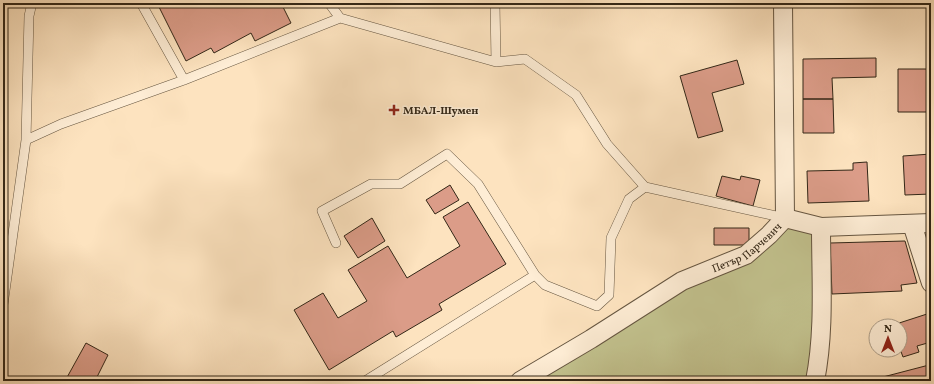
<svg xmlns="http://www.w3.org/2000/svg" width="934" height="384" font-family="Vollkorn,serif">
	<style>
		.green { fill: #c3c38f; stroke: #7b7553 }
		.building { fill: #db9c88; stroke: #332717 }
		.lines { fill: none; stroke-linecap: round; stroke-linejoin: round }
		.lane-casing { stroke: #665641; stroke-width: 10 }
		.street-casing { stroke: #665641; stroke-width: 20 }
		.lane { stroke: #feedd5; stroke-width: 9 }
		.street { stroke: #feedd5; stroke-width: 18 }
		.poi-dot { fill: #8f2418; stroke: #feedd5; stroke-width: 1.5 }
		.labels { text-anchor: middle; stroke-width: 3; stroke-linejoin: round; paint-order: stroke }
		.poi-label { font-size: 11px; font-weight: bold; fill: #332717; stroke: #feedd5; text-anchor: start }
		.street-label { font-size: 11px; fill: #332717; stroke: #feedd5 }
	</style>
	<rect width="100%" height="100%" fill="#fde3bf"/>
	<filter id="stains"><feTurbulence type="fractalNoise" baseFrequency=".005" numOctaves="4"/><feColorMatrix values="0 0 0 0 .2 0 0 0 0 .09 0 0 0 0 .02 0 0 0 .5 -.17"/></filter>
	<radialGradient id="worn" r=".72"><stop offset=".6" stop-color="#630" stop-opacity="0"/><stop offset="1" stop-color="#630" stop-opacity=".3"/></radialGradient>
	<path class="green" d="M 785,218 L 821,227 L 815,381 L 520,381 L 746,255 Z"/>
	<path class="building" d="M 157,3 L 281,3 L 291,23 L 255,41 L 251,33 L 214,53 L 211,48 L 186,61 Z
		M 876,58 L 876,77 L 832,78 L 833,99 L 803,99 L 803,59 Z
		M 737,60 L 744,84 L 712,93 L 723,131 L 698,138 L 680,76 Z
		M 898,69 L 931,69 L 931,112 L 898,112 Z
		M 803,99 L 833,99 L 834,133 L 803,133 Z
		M 931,154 L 931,194 L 905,195 L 903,156 Z
		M 867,162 L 869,201 L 808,203 L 807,171 L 853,170 L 853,163 Z
		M 722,176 L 740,180 L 741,176 L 760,180 L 753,206 L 716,196 Z
		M 450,185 L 459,200 L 435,214 L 426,200 Z
		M 468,202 L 506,264 L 439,304 L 442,310 L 396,337 L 393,331 L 329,370 L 294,310 L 323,293 L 338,318 L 367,301 L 348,270 L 388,246 L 407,278 L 460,246 L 443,217 Z
		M 372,218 L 385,241 L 358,258 L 344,236 Z
		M 714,228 L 749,228 L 749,245 L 714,245 Z
		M 905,241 L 917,283 L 901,285 L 902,291 L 832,294 L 830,243 Z
		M 927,314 L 931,327 L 931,342 L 917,346 L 919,352 L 903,357 L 900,349 L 900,326 L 893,326 L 893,325 Z
		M 86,343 L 108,355 L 95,381 L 65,381 Z
		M 929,365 L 931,373 L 931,381 L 884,381 L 883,377 Z
		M 883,377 L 884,381 L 865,381 Z"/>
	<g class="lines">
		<defs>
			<path id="lane" d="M 141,3 L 184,80
				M 329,3 L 340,18
				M 495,3 L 496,62
				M 26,140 L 61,124 L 184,80 L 340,18 L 496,62 L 525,59 L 576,95 L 607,144 L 645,187 L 785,218
				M 336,243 L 322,211 L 371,184 L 400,184 L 447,154 L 478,184 L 535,275
				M 3,305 L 26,140 L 29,16 L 32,3
				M 3,380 L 4,381
				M 365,381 L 535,275 L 545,285 L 597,306 L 609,295 L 611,238 L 629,199 L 645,187"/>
			<g id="street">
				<path d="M 785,218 L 821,227 L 931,223"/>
				<path d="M 912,224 L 931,283"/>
				<path id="s1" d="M 520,381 L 591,339 L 682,281 L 746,255 L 769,235 L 785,218 L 783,3"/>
				<path d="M 815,381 C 825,331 821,278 821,227"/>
			</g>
		</defs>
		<use href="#lane" class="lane-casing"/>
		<use href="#street" class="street-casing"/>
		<use href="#lane" class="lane"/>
		<use href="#street" class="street"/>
	</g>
	<path class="poi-dot" d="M392 104h4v4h4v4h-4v4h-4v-4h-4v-4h4z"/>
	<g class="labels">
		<g class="poi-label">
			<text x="403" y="114">МБАЛ-Шумен</text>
		</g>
		<g class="street-label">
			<text dy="4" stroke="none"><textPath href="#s1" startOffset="264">Петър Парчевич</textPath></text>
		</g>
	</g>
	<rect width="934" height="384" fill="none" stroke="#fde3bf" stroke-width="16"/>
	<rect x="4" y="4" width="926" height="376" fill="none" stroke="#332717" stroke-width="2"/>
	<rect x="8" y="8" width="918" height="368" fill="none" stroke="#332717"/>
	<g transform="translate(888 338)"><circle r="19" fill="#feedd5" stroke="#ad9e89"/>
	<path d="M0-3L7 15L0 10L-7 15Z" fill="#8f2418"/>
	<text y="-6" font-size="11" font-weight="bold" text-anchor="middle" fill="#332717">N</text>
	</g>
	<rect width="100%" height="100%" filter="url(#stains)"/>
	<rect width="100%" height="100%" fill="url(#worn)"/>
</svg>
